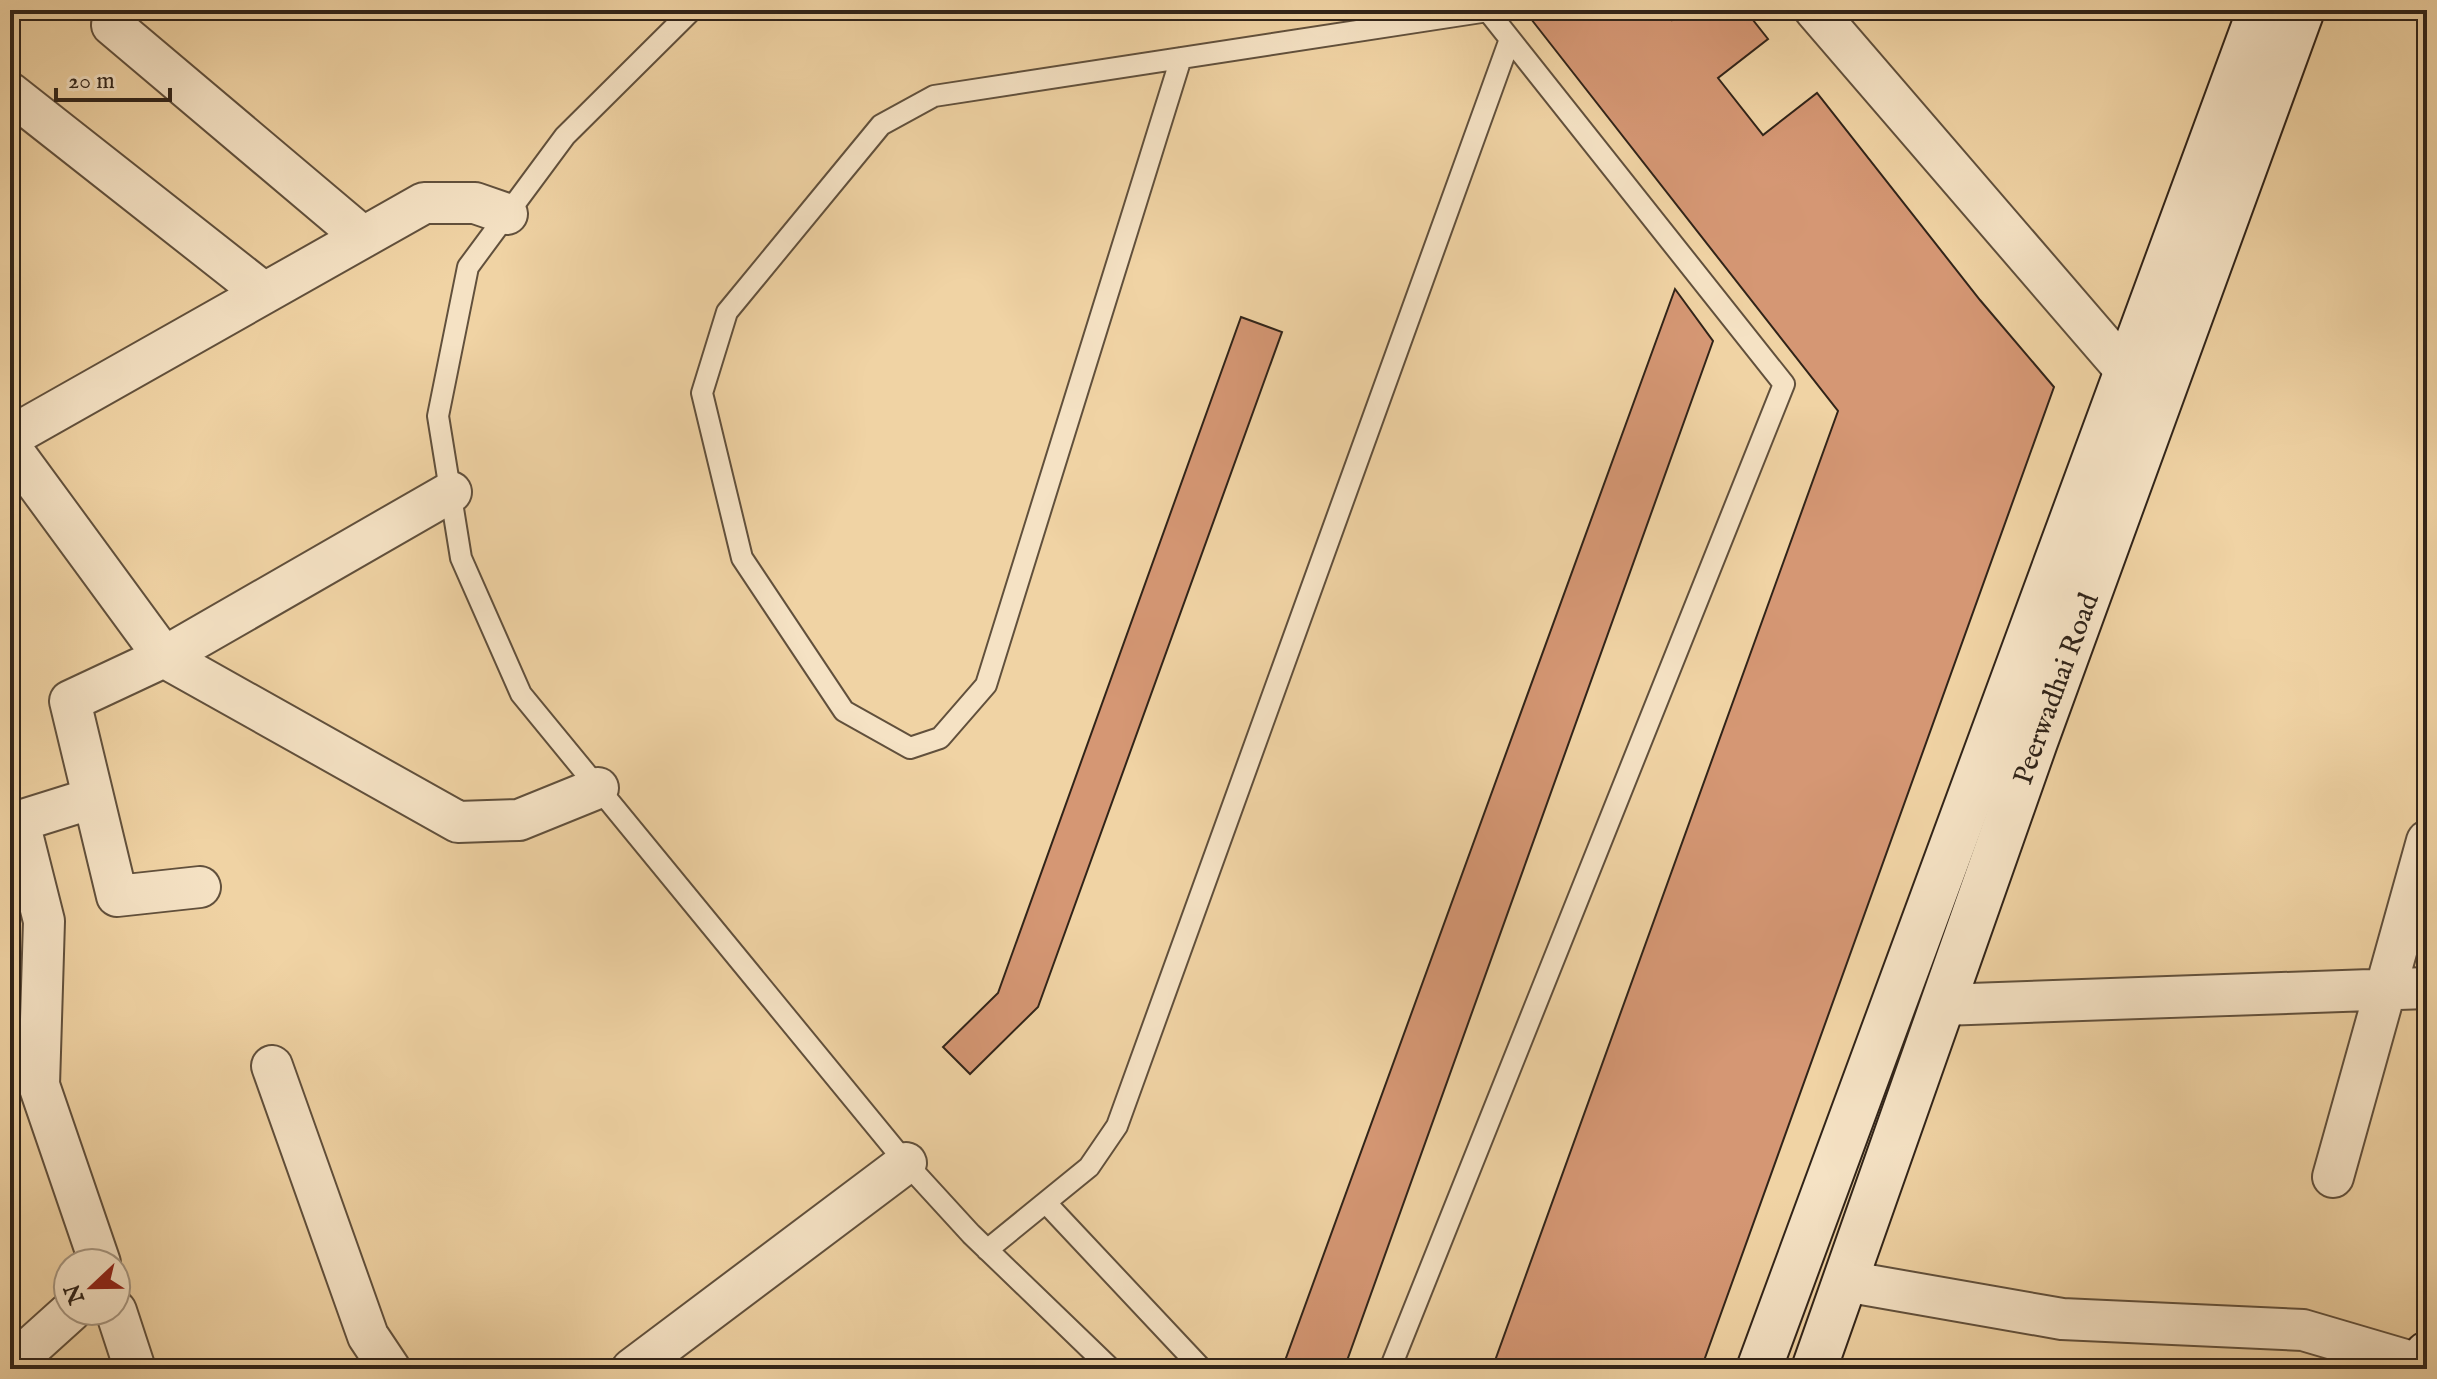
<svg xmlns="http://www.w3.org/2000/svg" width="2437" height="1379" font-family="'IM FELL English',serif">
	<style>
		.building { fill: #d59774; stroke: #312419; stroke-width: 2 }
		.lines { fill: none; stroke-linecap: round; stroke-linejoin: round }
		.lane-casing { stroke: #61503c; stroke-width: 24 }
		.street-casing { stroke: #61503c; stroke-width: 44 }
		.secondary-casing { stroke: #312419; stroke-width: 48 }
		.lane { stroke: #f5e2c4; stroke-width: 20 }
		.street { stroke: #f5e2c4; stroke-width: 40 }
		.secondary { stroke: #f5e2c4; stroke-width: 44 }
		.labels { text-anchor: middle; stroke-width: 8; stroke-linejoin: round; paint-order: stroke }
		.street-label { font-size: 28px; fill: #312419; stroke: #f5e2c4 }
	</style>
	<rect width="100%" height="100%" fill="#f0d3a4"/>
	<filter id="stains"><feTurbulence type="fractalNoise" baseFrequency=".0025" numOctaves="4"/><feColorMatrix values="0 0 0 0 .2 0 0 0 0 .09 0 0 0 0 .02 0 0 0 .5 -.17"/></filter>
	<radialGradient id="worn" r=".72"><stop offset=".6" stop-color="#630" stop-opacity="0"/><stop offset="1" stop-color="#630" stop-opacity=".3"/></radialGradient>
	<path class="building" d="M 1524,10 L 1665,10 L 1672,20 L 1684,10 L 1745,10 L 1768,39 L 1718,78 L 1763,135 L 1817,93 L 1980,300 L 2054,387 L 1701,1369 L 1492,1369 L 1838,411 Z
		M 1675,289 L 1713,341 L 1344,1369 L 1282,1369 Z
		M 1241,317 L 1282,332 L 1038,1007 L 970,1074 L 943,1047 L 998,993 Z"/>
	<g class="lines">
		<defs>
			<path id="lane" d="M 692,10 L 565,136 L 468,267 L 438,416 L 461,558 L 521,694 L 906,1163 L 971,1234 L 1111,1369
				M 1181,58 L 986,685 L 940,738 L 910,748 L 844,711 L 742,558 L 702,393 L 727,312 L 881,125 L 934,96 L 1488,11
				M 1047,1204 L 1202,1369
				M 987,1250 L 1089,1167 L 1117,1126 L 1510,39
				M 1390,1369 L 1784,384 L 1487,10"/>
			<path id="street" d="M 1815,10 L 2127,372
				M 112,25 L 363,237
				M 10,93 L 264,293
				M 10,437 L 424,203 L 475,203 L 507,214
				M 10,447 L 164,657 L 458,822 L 519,820 L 598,788
				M 19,822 L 44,921 L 39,1085 L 100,1263
				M 10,824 L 93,798
				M 200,887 L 117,896 L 70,701 L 164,657 L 451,492
				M 1942,1005 L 2427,988
				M 272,1066 L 368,1336 L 390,1369
				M 2333,1177 L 2427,841
				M 1845,1281 L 2062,1319 L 2303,1330 L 2422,1365
				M 116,1311 L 135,1369
				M 10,1366 L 71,1311
				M 632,1369 L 906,1163"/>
			<g id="secondary">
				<path d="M 1759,1369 L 2260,10"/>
				<path id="s1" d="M 1814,1369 L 2035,742 L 2302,10"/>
				<path d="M 2421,1369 L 2427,1354"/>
			</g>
		</defs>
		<use href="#lane" class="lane-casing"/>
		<use href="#street" class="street-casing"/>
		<use href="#secondary" class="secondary-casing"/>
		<use href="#lane" class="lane"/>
		<use href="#street" class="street"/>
		<use href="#secondary" class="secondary"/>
	</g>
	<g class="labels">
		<g class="street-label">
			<text dy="10" stroke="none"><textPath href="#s1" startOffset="722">Peerwadhai Road</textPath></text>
		</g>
	</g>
	<rect width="2437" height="1379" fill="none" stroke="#f0d3a4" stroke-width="40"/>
	<rect x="12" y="12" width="2413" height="1355" fill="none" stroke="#312419" stroke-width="4"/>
	<rect x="20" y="20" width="2397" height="1339" fill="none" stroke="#312419" stroke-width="2"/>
	<g transform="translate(92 1287) rotate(248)"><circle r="38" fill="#f5e2c4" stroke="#a79680" stroke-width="2"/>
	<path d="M0-6L14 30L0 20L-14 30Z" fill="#8f2418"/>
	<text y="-12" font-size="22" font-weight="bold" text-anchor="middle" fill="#312419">N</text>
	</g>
	<path d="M56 88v12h114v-12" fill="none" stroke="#312419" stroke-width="4"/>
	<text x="68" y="88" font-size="24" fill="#312419" stroke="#f5e2c4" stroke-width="6" paint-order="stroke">20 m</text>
	<rect width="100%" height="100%" filter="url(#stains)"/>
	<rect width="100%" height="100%" fill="url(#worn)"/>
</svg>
